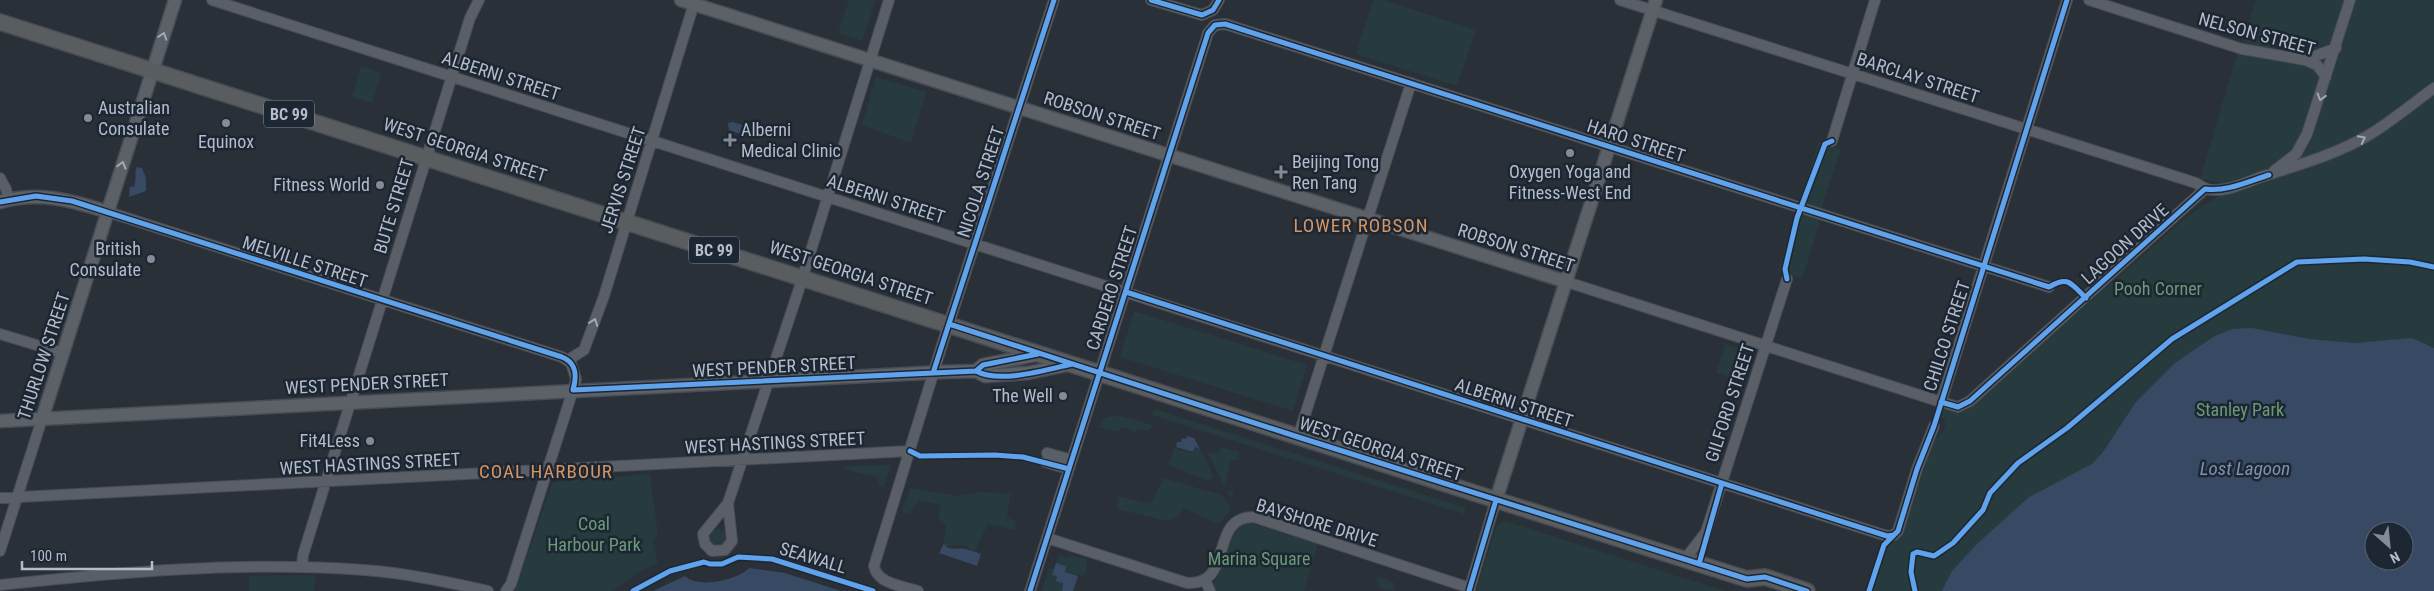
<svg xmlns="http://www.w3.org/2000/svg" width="2434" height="591" font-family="'Roboto Condensed',sans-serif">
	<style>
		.green { fill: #273a3e; fill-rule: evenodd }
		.water { fill: #384963; fill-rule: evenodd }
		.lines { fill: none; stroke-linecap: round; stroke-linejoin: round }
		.minor-casing { stroke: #484c53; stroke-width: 12 }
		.major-casing { stroke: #484c55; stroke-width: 15 }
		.highway-casing { stroke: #474c53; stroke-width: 18 }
		.minor { stroke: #5a5e66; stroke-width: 10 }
		.major { stroke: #5c6168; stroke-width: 12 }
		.highway { stroke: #5a5d60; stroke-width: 15 }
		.cycleway-casing { stroke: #1d2633; stroke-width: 8 }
		.cycleway { stroke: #60a3ed; stroke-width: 5 }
		.oneway { stroke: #a2aab6 }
		.oneway2 { stroke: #a2a9b5 }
		.poi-dot { fill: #848b96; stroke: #1d2633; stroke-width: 2 }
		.labels { text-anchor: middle; stroke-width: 5; stroke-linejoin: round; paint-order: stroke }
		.shield { fill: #1d2633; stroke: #878f9c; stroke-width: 1 }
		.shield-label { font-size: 16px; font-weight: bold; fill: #b4bcc9 }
		.street-label { font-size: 18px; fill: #b4bcc9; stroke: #1d2633 }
		.poi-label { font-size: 18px; fill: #b4bcc9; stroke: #1d2633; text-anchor: end }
		.park-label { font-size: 18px; fill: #6b9a76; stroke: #1d2633 }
		.neighbourhood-label { font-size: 19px; letter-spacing: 1px; fill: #d59563; stroke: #1d2633 }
		.water-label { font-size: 19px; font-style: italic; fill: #7c92b1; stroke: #1d2633 }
	</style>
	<rect width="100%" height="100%" fill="#2a3038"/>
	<path class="green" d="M 849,0 L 876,0 L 862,41 L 838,33 Z
		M 1373,0 L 1383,0 L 1476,30 L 1457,86 L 1356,54 Z
		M 2256,0 L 2434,0 L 2434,591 L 1869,591 L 1884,542 L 1893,543 L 1902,536 L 1933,442 L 1946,428 L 1944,419 L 1935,414 L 1938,407 L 1957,413 L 1968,409 L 2189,215 L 2228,190 L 2220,182 L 2200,179 L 2238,51 L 2245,53 L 2248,44 L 2243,42 ZM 2374,531 L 2404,531 L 2404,561 L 2374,561 Z
		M 361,66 L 381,73 L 372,103 L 352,97 Z
		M 876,77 L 926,92 L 911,143 L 862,125 Z
		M 1819,142 L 1841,149 L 1821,209 L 1799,201 Z
		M 1796,212 L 1821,219 L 1802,279 L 1778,271 Z
		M 1134,311 L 1307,365 L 1293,411 L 1120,357 Z
		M 1725,344 L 1754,354 L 1745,382 L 1716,373 Z
		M 1154,409 L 1466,508 L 1464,514 L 1152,415 Z
		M 1118,415 L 1153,425 L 1148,431 L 1138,429 L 1136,432 L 1122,427 L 1119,432 L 1098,427 L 1105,418 Z
		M 1222,447 L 1239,452 L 1239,459 L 1230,461 L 1225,486 L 1227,490 L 1233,492 L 1233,497 L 1230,497 L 1207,452 L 1217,454 Z
		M 1174,448 L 1193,453 L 1195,448 L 1200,449 L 1213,475 L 1212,479 L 1207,480 L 1168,465 Z
		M 891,465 L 883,488 L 880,486 L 877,477 L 843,469 L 844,466 Z
		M 650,474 L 657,527 L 657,535 L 653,542 L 658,563 L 640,571 L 612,591 L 515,591 L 552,483 L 559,481 Z
		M 1163,478 L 1222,495 L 1231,509 L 1219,524 L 1183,508 L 1179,516 L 1166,521 L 1117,509 L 1118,496 L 1151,504 Z
		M 910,488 L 959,496 L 980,492 L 1011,494 L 1006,517 L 1016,521 L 1015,530 L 988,524 L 974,553 L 965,545 L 946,546 L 944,542 L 946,526 L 938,517 L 941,505 L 919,500 L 909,514 L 902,512 Z
		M 1505,521 L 1712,587 L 1724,591 L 1476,591 L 1497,525 Z
		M 1250,523 L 1318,544 L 1304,591 L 1213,591 L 1210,586 C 1231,570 1221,529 1250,523 Z
		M709 538a9 9 0 1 1 18 0a9 9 0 1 1-18 0Z
		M 1058,555 L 1068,558 L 1069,555 L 1087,559 L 1086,573 L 1082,576 L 1065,572 L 1066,566 L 1056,563 Z
		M 1049,568 L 1055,569 L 1053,574 L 1057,576 L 1063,583 L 1062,591 L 1042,591 Z
		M 315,575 L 314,591 L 249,591 L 249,576 Z
		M 1376,576 L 1395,583 L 1394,591 L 1380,589 Z"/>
	<path class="water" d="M 733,122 L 746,126 L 747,132 L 743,135 L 729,130 L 728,123 Z
		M 137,167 L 142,168 L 146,178 L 146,191 L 129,197 L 130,186 L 134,187 C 137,179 134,173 137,167 Z
		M 2252,328 L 2309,339 L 2355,343 L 2412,338 L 2434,348 L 2434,591 L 1942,591 L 1952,571 L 1977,544 L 2029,497 L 2092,464 L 2103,452 L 2136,402 L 2175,363 L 2213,337 L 2232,329 ZM 2374,531 L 2404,531 L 2404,561 L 2374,561 Z
		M 1187,436 L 1194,438 L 1200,449 L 1195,447 L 1193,452 L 1176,447 L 1177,442 L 1181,442 L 1182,438 L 1186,439 Z
		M 944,543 C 948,552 957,547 965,549 C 970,550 976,552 981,554 L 977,566 L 939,553 Z
		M 1056,563 L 1066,566 L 1065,572 L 1078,576 L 1073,591 L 1062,591 L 1063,583 L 1056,581 L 1057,576 L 1052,575 Z
		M 749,568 L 785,573 L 841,591 L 653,591 L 685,576 C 698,589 738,580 749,568 Z"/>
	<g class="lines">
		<defs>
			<path id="minor" d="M 212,0 L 1887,536 L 1894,535 L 1898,531 L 1917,469 L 1934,426
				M 1151,0 L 1202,15 L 1213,10 L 1219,0
				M 1620,0 L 2196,183 C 2202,187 2206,190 2213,190 C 2229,191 2247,182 2261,177 C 2298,165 2335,155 2369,135 C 2392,121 2412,104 2434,88
				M 2089,0 L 2242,49 L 2305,60 L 2317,65 L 2326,77
				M 2305,60 L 2336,48
				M 1832,141 L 1875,0
				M 2274,171 L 2296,154 L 2307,134 L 2350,0
				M 0,178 L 6,189 L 9,200
				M 108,212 L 562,357 L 571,363 L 576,379 L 573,390 L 511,584 L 506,591
				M 1567,282 L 1941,402 L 1958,407 L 1970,401 L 2205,189
				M 0,334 L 63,353
				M 568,360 L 584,350 L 604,296 L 695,0
				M 1941,402 L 2067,0
				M 1298,437 L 1411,83
				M 1047,453 L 1072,460
				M 1045,462 L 1069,469
				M 0,498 L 910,451
				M 728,503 L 732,541 L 725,550 L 712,551 L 705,544 L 703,534 L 728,503 L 798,292 L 889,0
				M 1047,538 L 1187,583 C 1236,585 1207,517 1254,517 L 1470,588
				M 0,551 L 42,419
				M 1685,559 L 1706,532 L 1787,279
				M 302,567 L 303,555 L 470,18 L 479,0
				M 1205,580 L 1210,591
				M 0,585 C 120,572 243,561 364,570 C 406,573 447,582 488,591
				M 918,591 C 903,586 877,584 874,566 L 942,345 L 1054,0
				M 1030,591 L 1208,33 L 1215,25 L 1225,24 L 2049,287
				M 1469,591 L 1496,500"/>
			<path id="major" d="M 681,0 L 1567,282
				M 0,202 C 38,191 71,200 108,212
				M 976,371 L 983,365 L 1040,354
				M 42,419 L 175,0
				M 0,421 L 943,372 L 976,371 L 985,376 L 1028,373 L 1071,364
				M 1496,500 L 1656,0"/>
			<path id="highway" d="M 0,22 L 1512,505 L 1747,579 L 1765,577 L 1807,591"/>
		</defs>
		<use href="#minor" class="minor-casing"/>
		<use href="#major" class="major-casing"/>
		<use href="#highway" class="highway-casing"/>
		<use href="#minor" class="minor"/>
		<use href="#major" class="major"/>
		<use href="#highway" class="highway"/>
		<defs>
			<path id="cycleway" d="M 1151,0 L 1202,15 L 1213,10 L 1219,0
				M 0,202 L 36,196 L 72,201 L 562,357 C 577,363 577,376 573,390 L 976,371 C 999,384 1046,370 1072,364
				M 1787,279 L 1785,269 L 1797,218 L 1825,144 L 1832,141
				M 1126,292 L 1887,536 L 1894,535
				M 949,324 L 1298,437 L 1703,565 L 1747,579 L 1765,577 L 1807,591
				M 976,371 L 983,365 L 1038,354
				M 933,373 L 1054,0
				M 1941,402 L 1958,407 L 1970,401 L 2205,189 C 2227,192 2249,181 2269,175
				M 910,451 L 920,456 L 995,455 L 1023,457 L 1069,469
				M 1699,564 L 1722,483
				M 633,591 L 670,571 L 704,562 L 710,564 L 722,564 L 738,557 L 772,559 L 873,591
				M 1030,591 L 1208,33 L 1215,25 L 1225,24 L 2049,287 C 2069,275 2071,284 2086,298
				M 1469,591 L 1496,500
				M 1869,591 L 1884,545 L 1898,531 L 1917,469 L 1934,426 L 2067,0
				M 1915,591 L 1911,572 L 1913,554 L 1917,552 L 1934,556 L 1953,543 L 1983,510 L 1990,493 L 2018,463 L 2067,428 L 2172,339 L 2297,262 L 2364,259 L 2410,262 L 2434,267"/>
		</defs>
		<use href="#cycleway" class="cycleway-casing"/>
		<use href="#cycleway" class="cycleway"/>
	</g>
	<defs><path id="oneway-chevron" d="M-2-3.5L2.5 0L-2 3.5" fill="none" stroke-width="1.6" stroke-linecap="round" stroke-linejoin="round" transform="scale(1.25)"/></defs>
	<g class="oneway">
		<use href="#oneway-chevron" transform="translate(163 36) rotate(-72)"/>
		<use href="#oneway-chevron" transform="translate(122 165) rotate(-74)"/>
	</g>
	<g class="oneway2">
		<use href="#oneway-chevron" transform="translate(2321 97) rotate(107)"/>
		<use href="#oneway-chevron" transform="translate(2362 139) rotate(-27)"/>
		<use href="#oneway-chevron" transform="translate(594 322) rotate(-70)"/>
	</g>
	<g class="poi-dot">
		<circle cx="88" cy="118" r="5"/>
		<circle cx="226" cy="123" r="5"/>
		<path d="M727.5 132.5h5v5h5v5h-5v5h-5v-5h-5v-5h5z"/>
		<circle cx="1570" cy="153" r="5"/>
		<path d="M1278.5 164.5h5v5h5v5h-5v5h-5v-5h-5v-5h5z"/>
		<circle cx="380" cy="185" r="5"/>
		<circle cx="151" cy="259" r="5"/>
		<circle cx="1063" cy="396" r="5"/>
		<circle cx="370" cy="441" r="5"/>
	</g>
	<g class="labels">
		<g class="shield">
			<rect x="264" y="100.5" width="50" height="27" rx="4"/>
			<rect x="689" y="236.5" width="50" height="27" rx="4"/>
		</g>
		<g class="shield-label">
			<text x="289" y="120">BC 99</text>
			<text x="714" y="256">BC 99</text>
		</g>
		<g class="street-label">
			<text transform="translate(2257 34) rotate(15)" y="6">NELSON STREET</text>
			<text transform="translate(501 76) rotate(18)" y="6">ALBERNI STREET</text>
			<text transform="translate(1918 78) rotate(18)" y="6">BARCLAY STREET</text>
			<text transform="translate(1102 116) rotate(18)" y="6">ROBSON STREET</text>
			<text transform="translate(1636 141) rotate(18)" y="6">HARO STREET</text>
			<text transform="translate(465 150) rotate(18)" y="6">WEST GEORGIA STREET</text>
			<text transform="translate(623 180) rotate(-72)" y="6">JERVIS STREET</text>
			<text transform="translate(981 182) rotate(-72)" y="6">NICOLA STREET</text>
			<text transform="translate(886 199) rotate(18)" y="6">ALBERNI STREET</text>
			<text transform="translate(394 206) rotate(-73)" y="6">BUTE STREET</text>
			<text transform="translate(2125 244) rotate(-42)" y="6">LAGOON DRIVE</text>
			<text transform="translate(1516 248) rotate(18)" y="6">ROBSON STREET</text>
			<text transform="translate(305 262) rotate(18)" y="6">MELVILLE STREET</text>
			<text transform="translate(851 273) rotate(18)" y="6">WEST GEORGIA STREET</text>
			<text transform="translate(1112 288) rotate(-72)" y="6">CARDERO STREET</text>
			<text transform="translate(1947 336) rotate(-72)" y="6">CHILCO STREET</text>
			<text transform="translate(44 356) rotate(-72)" y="6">THURLOW STREET</text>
			<text transform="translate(774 367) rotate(-3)" y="6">WEST PENDER STREET</text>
			<text transform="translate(367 384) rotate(-3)" y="6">WEST PENDER STREET</text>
			<text transform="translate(1514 403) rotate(18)" y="6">ALBERNI STREET</text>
			<text transform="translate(1730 403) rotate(-72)" y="6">GILFORD STREET</text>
			<text transform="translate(775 443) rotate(-3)" y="6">WEST HASTINGS STREET</text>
			<text transform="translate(1381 449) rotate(18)" y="6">WEST GEORGIA STREET</text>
			<text transform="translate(370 464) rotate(-3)" y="6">WEST HASTINGS STREET</text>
			<text transform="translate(1317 523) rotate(17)" y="6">BAYSHORE DRIVE</text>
			<text transform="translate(813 558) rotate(17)" y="6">SEAWALL</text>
		</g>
		<g class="poi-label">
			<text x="98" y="114" text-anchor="start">Australian<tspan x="98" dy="21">Consulate</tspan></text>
			<text x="741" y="136" text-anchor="start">Alberni<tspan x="741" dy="21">Medical Clinic</tspan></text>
			<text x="226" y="148" text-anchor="middle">Equinox</text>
			<text x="1292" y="168" text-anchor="start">Beijing Tong<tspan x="1292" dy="21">Ren Tang</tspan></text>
			<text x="1570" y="178" text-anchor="middle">Oxygen Yoga and<tspan x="1570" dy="21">Fitness-West End</tspan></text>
			<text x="370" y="191">Fitness World</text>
			<text x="141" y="255">British<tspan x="141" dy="21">Consulate</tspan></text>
			<text x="1053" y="402">The Well</text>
			<text x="360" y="447">Fit4Less</text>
		</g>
		<g class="park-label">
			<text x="2158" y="295">Pooh Corner</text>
			<text x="2240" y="416">Stanley Park</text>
			<text x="594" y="530">Coal<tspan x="594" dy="21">Harbour Park</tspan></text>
			<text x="1259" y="565">Marina Square</text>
		</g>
		<g class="neighbourhood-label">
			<text x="1361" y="232">LOWER ROBSON</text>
			<text x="546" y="478">COAL HARBOUR</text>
		</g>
		<g class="water-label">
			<text x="2245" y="475">Lost Lagoon</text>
		</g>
	</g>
	<g transform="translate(2389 546) rotate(153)"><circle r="24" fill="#1d2633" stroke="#59626f"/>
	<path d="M0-4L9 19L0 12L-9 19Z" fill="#848b96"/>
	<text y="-8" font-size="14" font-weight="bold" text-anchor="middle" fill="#b4bcc9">N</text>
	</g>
	<path d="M22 561v8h130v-8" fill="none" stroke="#b4bcc9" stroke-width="2.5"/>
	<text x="30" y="561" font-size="15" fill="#b4bcc9" stroke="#1d2633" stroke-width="4" paint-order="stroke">100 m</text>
</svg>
